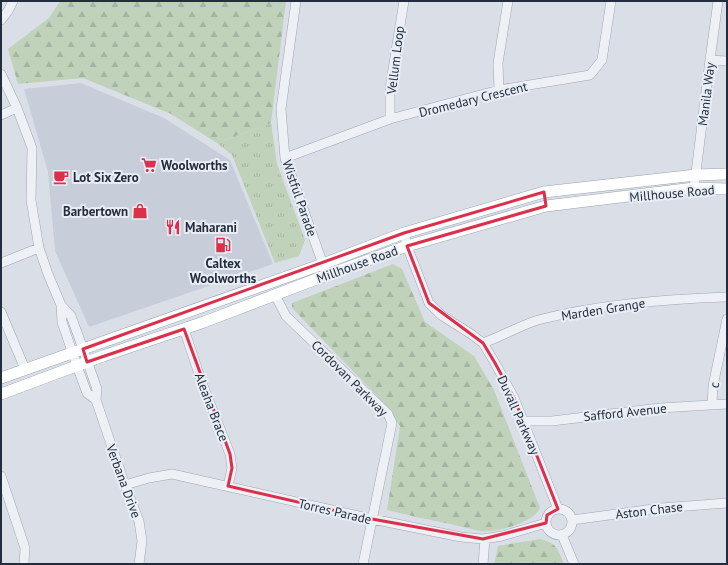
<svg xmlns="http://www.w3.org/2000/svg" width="728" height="565" font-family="'PT Sans',sans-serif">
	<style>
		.built { fill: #c8ced9 }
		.grass { fill: url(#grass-tufts) }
		.forest { fill: url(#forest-firs) }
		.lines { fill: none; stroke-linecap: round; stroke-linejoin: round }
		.minor-casing { stroke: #9fa6b1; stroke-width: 10 }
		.major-casing { stroke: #98a4b4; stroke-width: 12 }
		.minor { stroke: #edf0f5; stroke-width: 9 }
		.major { stroke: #fff; stroke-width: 11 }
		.marked { fill: none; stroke: #dc2f4b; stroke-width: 3; stroke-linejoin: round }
		.labels { text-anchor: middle; stroke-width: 4; stroke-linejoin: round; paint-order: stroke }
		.street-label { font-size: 13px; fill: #232d3e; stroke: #e9eef5 }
		.poi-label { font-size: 13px; font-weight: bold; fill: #232d3e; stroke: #e9eef5; text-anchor: start }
	</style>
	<defs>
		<pattern id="grass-tufts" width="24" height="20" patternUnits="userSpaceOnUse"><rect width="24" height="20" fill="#c0d2ba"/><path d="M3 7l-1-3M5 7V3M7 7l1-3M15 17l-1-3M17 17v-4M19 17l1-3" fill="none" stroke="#a5b5a1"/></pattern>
		<pattern id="forest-firs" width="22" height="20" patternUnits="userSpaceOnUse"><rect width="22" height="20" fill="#c0d2ba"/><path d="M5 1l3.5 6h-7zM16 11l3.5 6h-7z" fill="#a5b5a1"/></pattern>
	</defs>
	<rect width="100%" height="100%" fill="#dadfe7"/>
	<path class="built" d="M 81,83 L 164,118 L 230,160 L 273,264 L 89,327 L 55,251 L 48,172 L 24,89 Z"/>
	<path class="grass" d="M 271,123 L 277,164 L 305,240 L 299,256 L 275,263 L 232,155 L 217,143 Z"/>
	<path class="forest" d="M 60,1 L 286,1 L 271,123 L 217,143 L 171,114 L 83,78 L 18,84 L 8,49 L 49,18 Z
		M 393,264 L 402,269 L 425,322 L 474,356 L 494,390 L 540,508 C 534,523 495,533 480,531 C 470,529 460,526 450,524 C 429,520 408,515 387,510 L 400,426 L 379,398 L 292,308 L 292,303 Z
		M 540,539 C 557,543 558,549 564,564 L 494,564 L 498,546 Z"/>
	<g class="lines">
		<defs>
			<path id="minor" d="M 296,1 L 281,109 L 285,158 L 325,270
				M 1,20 L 8,11 L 13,1
				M 710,60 L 727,61
				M 1,74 L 17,108 L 32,148 L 31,200 L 39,248 L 48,274 L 61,305 L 71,316 L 78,335 L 97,389 L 96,400 L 125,485 L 139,521 L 142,541 L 139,564
				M 499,90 L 498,63 L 508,1
				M 1,115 L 17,108
				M 390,119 L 390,88 L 404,1
				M 285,158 L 390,119 L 499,90 L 590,75 L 602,60 L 611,1
				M 694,188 L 710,60 L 718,1
				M 404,233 L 407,246 L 429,303 L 441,315 L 471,334 L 483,343 L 495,363 L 514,398 L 558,509
				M 1,263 L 39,248
				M 275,295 L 286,316 L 388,414 L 392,423 L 363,564
				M 61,305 L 62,322 L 77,366 L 87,393 L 96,400
				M 1,312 L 25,369
				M 184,329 L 202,383 L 230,454 L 232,468 L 228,486
				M 483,343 C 503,336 522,324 542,319 C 602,304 665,299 727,297
				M 712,405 L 713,386 L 727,319
				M 523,421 L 552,421 L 660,408 L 727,404
				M 1,476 L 25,548 L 24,564
				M 125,485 L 149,478 L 172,474 L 372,519 L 461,537 L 483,539 L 502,536 L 546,523
				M546 522a13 13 0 1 1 26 0a13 13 0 1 1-26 0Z
				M 572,520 L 661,508 L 727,503
				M 562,535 L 574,564
				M 483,564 L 485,539"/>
			<path id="major" d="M 1,378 L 323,264 L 404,233 L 544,192 L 696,175 L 727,174
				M 1,394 L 103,356 L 204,322 L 327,275 L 407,246 L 546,206 L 694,188 L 727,189"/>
		</defs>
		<use href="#minor" class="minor-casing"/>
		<use href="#major" class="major-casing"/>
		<use href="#minor" class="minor"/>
		<use href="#major" class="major"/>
	</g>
	<path class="marked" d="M 544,192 L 546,206 L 407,246 L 429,303 L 483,343 L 495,363 L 514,398 L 558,509 L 547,515 L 546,523 L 483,539 L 372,519 L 228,486 L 232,468 L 230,454 L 184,329 L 87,362 L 83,349 L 404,233 Z"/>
	<defs>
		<symbol id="supermarket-bare" viewBox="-9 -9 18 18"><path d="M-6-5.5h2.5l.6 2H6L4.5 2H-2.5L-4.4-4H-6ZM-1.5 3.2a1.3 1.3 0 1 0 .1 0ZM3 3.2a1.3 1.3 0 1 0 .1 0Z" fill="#dc2f4b" stroke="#e9eef5" stroke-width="2.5" paint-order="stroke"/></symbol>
		<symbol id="cafe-bare" viewBox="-9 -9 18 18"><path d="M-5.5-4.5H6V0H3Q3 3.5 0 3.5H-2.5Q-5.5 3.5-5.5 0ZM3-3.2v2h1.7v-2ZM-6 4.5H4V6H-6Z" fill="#dc2f4b" stroke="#e9eef5" stroke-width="2.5" paint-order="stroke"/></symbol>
		<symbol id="shop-bare" viewBox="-9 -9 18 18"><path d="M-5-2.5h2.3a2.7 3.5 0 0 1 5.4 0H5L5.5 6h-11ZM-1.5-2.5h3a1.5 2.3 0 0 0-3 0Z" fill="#dc2f4b" stroke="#e9eef5" stroke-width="2.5" paint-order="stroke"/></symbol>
		<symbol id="restaurant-bare" viewBox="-9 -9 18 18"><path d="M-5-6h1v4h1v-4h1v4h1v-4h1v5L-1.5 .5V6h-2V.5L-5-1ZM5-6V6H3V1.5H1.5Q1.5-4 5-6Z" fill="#dc2f4b" stroke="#e9eef5" stroke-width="2.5" paint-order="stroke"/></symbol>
		<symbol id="fuel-bare" viewBox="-9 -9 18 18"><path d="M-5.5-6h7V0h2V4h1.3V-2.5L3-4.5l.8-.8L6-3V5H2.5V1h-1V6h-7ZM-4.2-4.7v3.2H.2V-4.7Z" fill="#dc2f4b" stroke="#e9eef5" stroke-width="2.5" paint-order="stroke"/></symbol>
	</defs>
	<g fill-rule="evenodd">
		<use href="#supermarket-bare" x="138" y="154" width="22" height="22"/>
		<use href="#cafe-bare" x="50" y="166" width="22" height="22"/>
		<use href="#shop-bare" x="129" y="200" width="22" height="22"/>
		<use href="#restaurant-bare" x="162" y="216" width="22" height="22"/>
		<use href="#fuel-bare" x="212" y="234" width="22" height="22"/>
	</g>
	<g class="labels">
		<g class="street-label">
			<text transform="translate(395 60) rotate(-83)" y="5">Vellum Loop</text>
			<text transform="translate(706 94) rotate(-83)" y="5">Manila Way</text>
			<text transform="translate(473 99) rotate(-14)" y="5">Dromedary Crescent</text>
			<text transform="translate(672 193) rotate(-5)" y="5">Millhouse Road</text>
			<text transform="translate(300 198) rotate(71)" y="5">Wistful Parade</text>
			<text transform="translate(357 264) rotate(-20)" y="5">Millhouse Road</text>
			<text transform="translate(603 309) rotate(-9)" y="5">Marden Grange</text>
			<text transform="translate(350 378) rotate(45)" y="5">Cordovan Parkway</text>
			<text transform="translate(714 385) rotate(-82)" y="5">c</text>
			<text transform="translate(212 407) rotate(69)" y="5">Aleaha Brace</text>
			<text transform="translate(625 412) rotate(-6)" y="5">Safford Avenue</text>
			<text transform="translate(519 415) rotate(66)" y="5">Duvall Parkway</text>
			<text transform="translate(124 481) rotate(70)" y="5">Verbana Drive</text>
			<text transform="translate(649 510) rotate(-7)" y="5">Aston Chase</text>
			<text transform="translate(335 511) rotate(13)" y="5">Torres Parade</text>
		</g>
		<g class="poi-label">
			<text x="161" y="170">Woolworths</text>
			<text x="73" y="182">Lot Six Zero</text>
			<text x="128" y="216" text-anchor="end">Barbertown</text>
			<text x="185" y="232">Maharani</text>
			<text x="223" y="268" text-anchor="middle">Caltex<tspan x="223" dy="15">Woolworths</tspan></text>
		</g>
	</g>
	<rect width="728" height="565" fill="none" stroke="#232d3e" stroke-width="4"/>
</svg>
